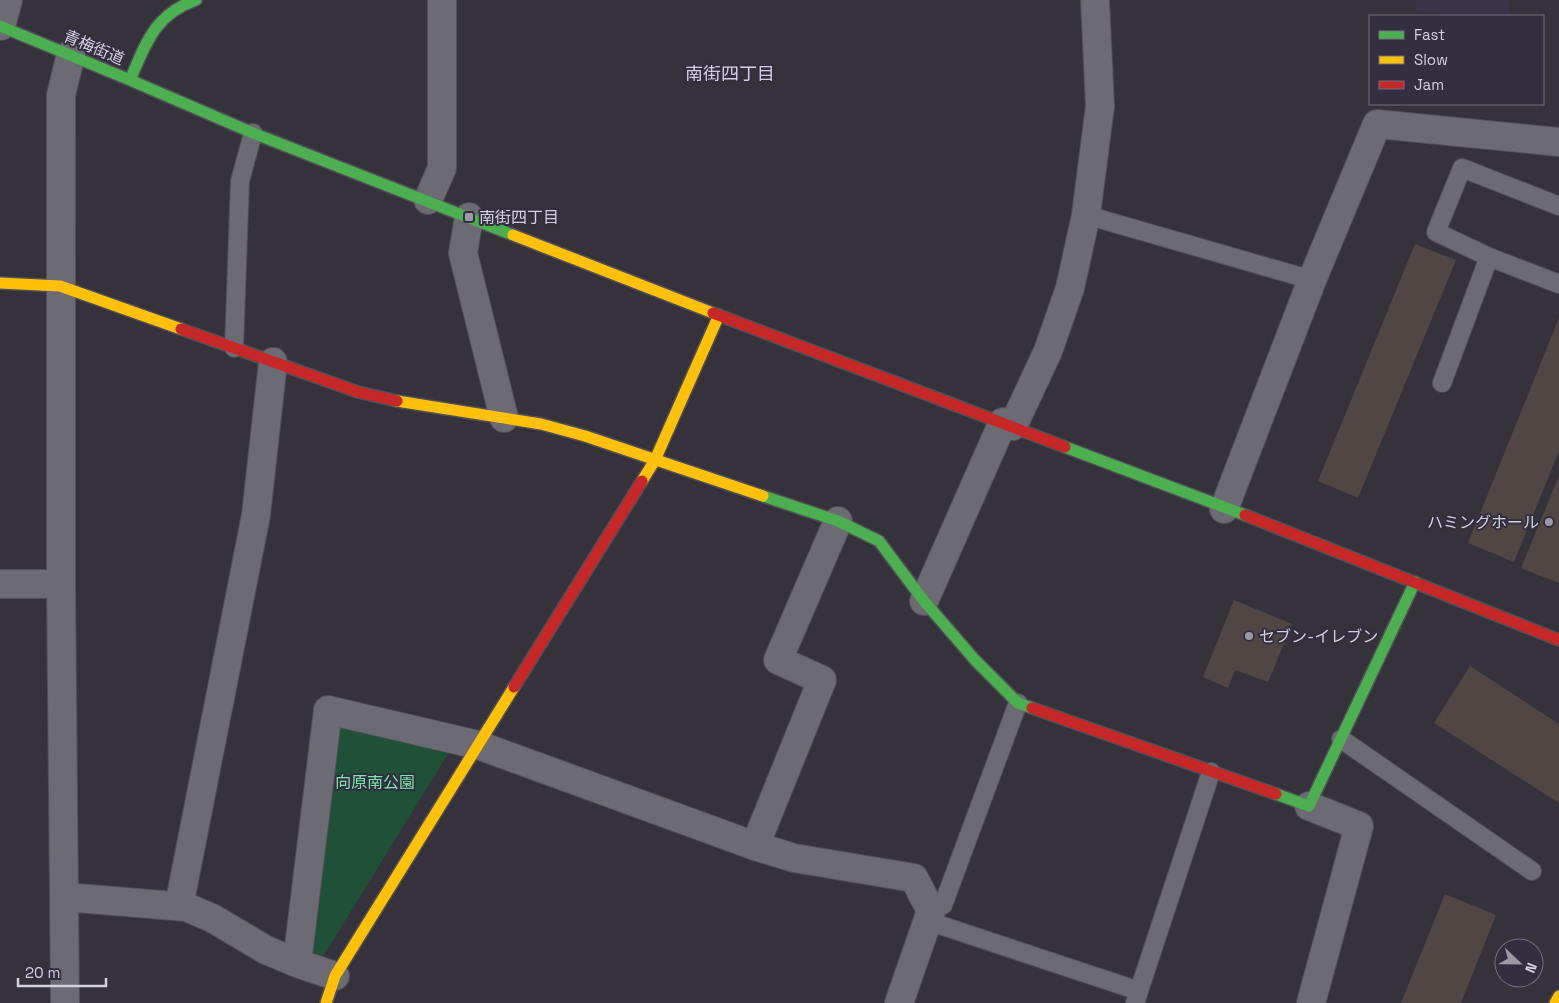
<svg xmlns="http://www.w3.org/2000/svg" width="1559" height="1003" font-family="'Space Grotesk','Noto Sans JP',sans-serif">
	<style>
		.built { fill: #3b354b }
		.green { fill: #1f5139 }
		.building { fill: #504745 }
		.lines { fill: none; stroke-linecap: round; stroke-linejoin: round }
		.lane-casing { stroke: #514f57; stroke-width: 20 }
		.street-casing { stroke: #514f57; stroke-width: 30 }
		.fast-casing { stroke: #514f57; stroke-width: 14 }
		.slow-casing { stroke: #514f57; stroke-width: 14 }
		.jam-casing { stroke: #514f57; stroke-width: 14 }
		.lane { stroke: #6c6a72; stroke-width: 18 }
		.street { stroke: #6c6a72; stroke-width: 28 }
		.fast { stroke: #4caf50; stroke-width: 11 }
		.slow { stroke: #ffc107; stroke-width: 11 }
		.jam { stroke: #c62828; stroke-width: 11 }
		.poi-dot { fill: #9c99a4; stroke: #332e40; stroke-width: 2 }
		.labels { text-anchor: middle; stroke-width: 4; stroke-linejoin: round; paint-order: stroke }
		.street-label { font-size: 16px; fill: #d3d1dc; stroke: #332e40 }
		.poi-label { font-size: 16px; fill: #d3d1dc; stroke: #332e40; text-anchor: start }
		.park-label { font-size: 16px; fill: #76eaa9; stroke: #332e40 }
		.neighbourhood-label { font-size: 18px; fill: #d4cee5; stroke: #332e40 }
	</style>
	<rect width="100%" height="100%" fill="#35323c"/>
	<path class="built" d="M 1416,0 L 1509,0 L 1509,16 L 1440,16 L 1439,12 L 1416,11 Z"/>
	<path class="green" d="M 334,723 L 449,752 L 324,955 L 306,951 Z"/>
	<path class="building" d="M 1415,244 L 1456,260 L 1358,498 L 1318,481 Z
		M 1559,318 L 1559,451 L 1514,562 L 1468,543 Z
		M 1559,476 L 1559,583 L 1521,568 Z
		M 1234,600 L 1292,624 L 1268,682 L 1235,670 L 1228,688 L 1203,677 Z
		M 1470,666 L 1559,724 L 1559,803 L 1434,723 Z
		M 1445,894 L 1496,915 L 1461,1003 L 1401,1003 Z"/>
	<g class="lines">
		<defs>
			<path id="lane" d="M 1559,206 L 1462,168 L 1436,232 L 1489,257 L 1559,284
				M 1086,215 L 1312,280
				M 234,348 L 240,181 L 253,133
				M 1442,383 L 1489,257
				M 1341,739 L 1532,871
				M 931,911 L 943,905 L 1018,703
				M 928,921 L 1139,991
				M 1135,1003 L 1211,772"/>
			<path id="street" d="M 1,26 L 8,0
				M 428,200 L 442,168 L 442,0
				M 469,217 L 463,253 L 504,418
				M 1013,426 L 1048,351 L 1070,288 L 1086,215 L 1100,106 L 1095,0
				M 1224,509 L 1312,280 L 1377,124 L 1559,142
				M 0,584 L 61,584
				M 924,601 L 1003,422
				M 1309,806 L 1359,826 L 1311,1003
				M 755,846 L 822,680 L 778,660 L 838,521
				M 65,897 L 186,907 L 212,918 L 266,950 L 297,963
				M 179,906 L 256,515 L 273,362
				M 335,976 L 297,963 L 328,710 L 478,745 L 755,846 L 794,858 L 914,878 L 931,911 L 899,1003
				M 65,1003 L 61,584 L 61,95 L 71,54"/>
			<path id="fast" d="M 0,26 L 130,80 C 146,43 155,14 196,0
				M 130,80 L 253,133 L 513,235
				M 1065,447 L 1245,515
				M 763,496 L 838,521 L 879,541 L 924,601 L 975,660 L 1018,703 L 1032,708
				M 1276,794 L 1309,806 L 1415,582"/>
			<path id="slow" d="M 513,235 L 713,313
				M 0,283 L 60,286 L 181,329
				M 397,401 L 541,424 L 585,436 L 763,496
				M 642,481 L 655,460 L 719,315
				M 326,1003 L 335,976 L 514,687
				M 1555,1003 L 1559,996"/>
			<path id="jam" d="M 713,313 L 1065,447
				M 181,329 L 358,392 L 397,401
				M 1245,515 L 1559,640
				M 514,687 L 642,481
				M 1032,708 L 1276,794"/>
		</defs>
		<use href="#lane" class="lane-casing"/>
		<use href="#street" class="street-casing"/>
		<use href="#fast" class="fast-casing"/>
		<use href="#slow" class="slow-casing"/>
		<use href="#jam" class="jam-casing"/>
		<use href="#lane" class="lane"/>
		<use href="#street" class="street"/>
		<use href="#fast" class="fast"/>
		<use href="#slow" class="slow"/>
		<use href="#jam" class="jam"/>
	</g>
	<g class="poi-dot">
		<rect x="464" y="212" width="10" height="10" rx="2.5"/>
		<circle cx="1549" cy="522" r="5"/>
		<circle cx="1249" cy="636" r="5"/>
	</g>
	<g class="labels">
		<g class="street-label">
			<text transform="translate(94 47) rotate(23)" y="6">青梅街道</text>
		</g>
		<g class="poi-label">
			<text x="479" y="223">南街四丁目</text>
			<text x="1539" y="528" text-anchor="end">ハミングホール</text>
			<text x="1259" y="642">セブン-イレブン</text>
		</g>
		<g class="park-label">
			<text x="375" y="788">向原南公園</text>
		</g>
		<g class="neighbourhood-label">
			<text x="730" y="80">南街四丁目</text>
		</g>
	</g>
	<rect x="1369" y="15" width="175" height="90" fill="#332e40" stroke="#736f7e"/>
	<rect x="1379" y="31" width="25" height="8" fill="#4caf50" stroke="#736f7e"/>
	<text x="1414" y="40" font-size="15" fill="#d3d1dc">Fast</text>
	<rect x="1379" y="56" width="25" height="8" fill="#ffc107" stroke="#736f7e"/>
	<text x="1414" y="65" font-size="15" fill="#d3d1dc">Slow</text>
	<rect x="1379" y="81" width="25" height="8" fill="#c62828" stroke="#736f7e"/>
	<text x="1414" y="90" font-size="15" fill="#d3d1dc">Jam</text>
	<g transform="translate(1519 963) rotate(112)"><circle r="24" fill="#332e40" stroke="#736f7e"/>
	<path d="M0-4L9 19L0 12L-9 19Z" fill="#9c99a4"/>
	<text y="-8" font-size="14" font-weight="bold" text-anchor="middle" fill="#d3d1dc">N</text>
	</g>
	<path d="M18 978v8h88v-8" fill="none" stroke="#d3d1dc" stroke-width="2.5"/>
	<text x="25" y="978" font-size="15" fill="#d3d1dc" stroke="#332e40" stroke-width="4" paint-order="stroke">20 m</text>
</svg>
